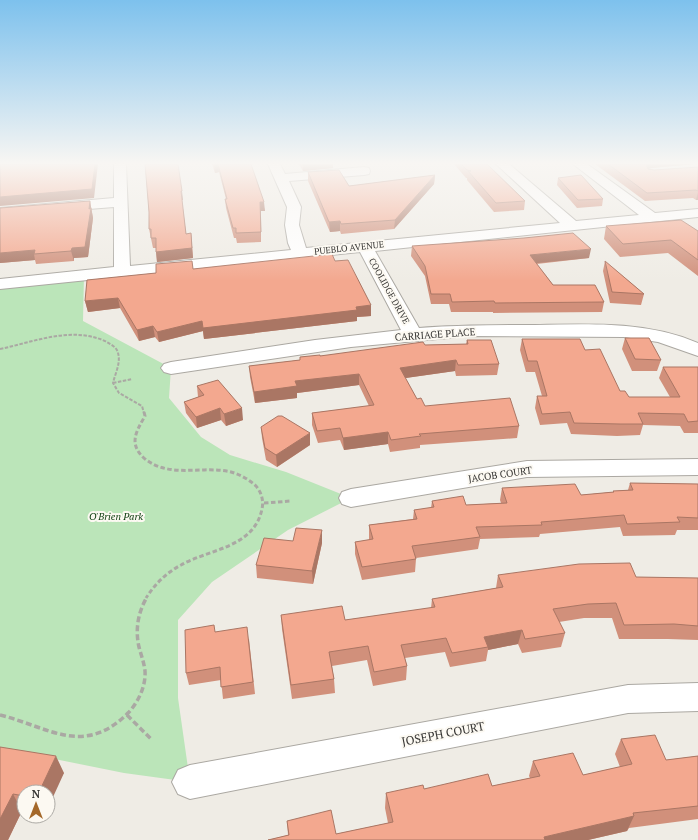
<svg xmlns="http://www.w3.org/2000/svg" width="698" height="840" font-family="'PT Serif',serif">
	<style>
		.green { fill: #bbe5b9 }
		.lines { fill: none; stroke-linecap: round; stroke-linejoin: round }
		.minor-casing { stroke: #aba8a2; stroke-width: 2 }
		.path-far2 { stroke: #aaa8a3; stroke-width: 2; stroke-dasharray: 3.5 1.5; stroke-linecap: butt }
		.path-far1 { stroke: #aaa8a3; stroke-width: 3; stroke-dasharray: 4.5 2.5; stroke-linecap: butt }
		.path { stroke: #aaa8a3; stroke-width: 3.5; stroke-dasharray: 6 3; stroke-linecap: butt }
		.minor { fill: #fff; fill-rule: evenodd }
		.wall { fill: #d1907b }
		.shaded-wall { fill: #aa7664 }
		.building { fill: #f3a88f; stroke: #aa7664 }
		.labels { text-anchor: middle; stroke-width: 4; stroke-linejoin: round; paint-order: stroke }
		.far-street-label { font-size: 9px; fill: #373634; stroke: #fcf9f2 }
		.street-label { font-size: 10px; fill: #373634; stroke: #fcf9f2 }
		.park-label { font-size: 10px; font-style: italic; fill: #0a3b0d; stroke: #fcf9f2 }
		.near-street-label { font-size: 12px; fill: #373634; stroke: #fcf9f2 }
	</style>
	<rect width="100%" height="100%" fill="#efece5"/>
	<path class="green" d="M 84,275 L 83,321 L 171,368 L 169,398 L 201,437 L 230,455 L 286,472 L 351,498 L 288,530 L 212,582 L 178,620 L 178,698 L 190,782 L 124,773 L 0,748 L 0,284 Z"/>
	<g class="lines">
		<defs>
			<path id="minor" d="M 114,164 L 126,164 L 130,266 L 291,250 L 288,243 L 285,225 L 287,207 L 268,164 L 280,164 L 285,174 L 364,167 L 369,168 L 370,171 L 369,174 L 364,175 L 289,181 L 301,207 L 299,225 L 306,248 L 560,223 L 496,164 L 509,164 L 576,221 L 639,215 L 573,164 L 587,164 L 655,213 L 698,209 L 698,217 L 375,251 L 419,328 C 458,325 496,325 535,325 C 590,324 646,321 698,343 L 698,356 L 658,342 L 624,337 L 470,336 L 351,347 L 171,374 L 164,372 L 161,368 L 164,364 L 171,362 L 315,340 L 401,330 L 360,252 L 0,289 L 0,279 L 114,267 L 114,207 L 0,216 L 0,208 L 114,198 Z
				M 698,459 L 698,475 L 527,477 L 351,507 L 342,504 L 339,498 L 342,492 L 351,489 L 527,461 Z
				M 698,683 L 698,711 L 628,713 L 190,799 L 178,794 L 172,782 L 178,770 L 190,765 L 628,685 Z"/>
		</defs>
		<use href="#minor" class="minor-casing"/>
		<path class="path-far2" d="M 0,349 C 34,342 70,326 105,341 C 110,344 117,347 118,353 C 121,363 115,374 113,383 L 119,393 L 142,406 L 144,413
			M 113,383 L 132,379"/>
		<path class="path-far1" d="M 144,412 L 145,416 C 136,432 128,444 145,459 C 171,479 202,465 231,472 C 239,474 248,479 255,485 C 261,491 264,500 262,509 C 254,548 209,549 181,565 C 166,573 155,584 146,598
			M 264,503 L 291,501"/>
		<path class="path" d="M 0,715 C 49,727 84,758 129,712 C 139,701 146,685 145,671 C 144,662 141,655 139,647 C 135,630 138,612 147,597
			M 127,715 L 151,739"/>
		<use href="#minor" class="minor"/>
	</g>
	<path class="wall" d="M 145,164 L 183,200 L 182,200 L 186,234 L 191,233 L 193,258 L 157,262 L 156,248 L 153,248 L 149,229 L 149,212 Z
		M 212,164 L 251,164 L 265,211 L 261,211 L 261,242 L 237,243 L 236,238 L 234,238 L 226,208 L 225,199 L 226,199 L 219,172 L 215,173 Z
		M 299,164 L 333,164 L 333,168 L 303,171 Z
		M 454,164 L 487,164 L 525,201 L 524,210 L 494,212 L 467,180 L 467,178 L 466,178 Z
		M 595,164 L 695,164 L 648,168 L 654,170 L 698,167 L 698,200 L 696,200 L 693,198 L 645,201 Z
		M 308,172 L 349,186 L 435,175 L 434,184 L 394,229 L 341,234 L 340,231 L 330,232 L 308,181 Z
		M 558,178 L 603,199 L 602,206 L 577,208 L 557,185 Z
		M 90,201 L 93,218 L 88,257 L 74,258 L 74,261 L 36,264 L 35,260 L 0,263 L 0,208 Z
		M 606,226 L 698,231 L 698,276 L 668,253 L 620,257 L 604,239 Z
		M 412,246 L 589,258 L 537,264 L 553,285 L 604,302 L 602,312 L 493,313 L 493,312 L 451,312 L 449,304 L 431,304 L 425,276 L 411,256 Z
		M 335,261 L 371,316 L 357,317 L 357,321 L 204,339 L 203,331 L 159,342 L 155,337 L 139,341 L 120,308 L 88,312 L 85,301 L 194,269 Z
		M 605,261 L 644,294 L 641,305 L 610,303 L 603,271 Z
		M 625,338 L 661,360 L 657,371 L 632,371 L 622,349 Z
		M 522,339 L 585,350 L 620,391 L 629,397 L 670,397 L 659,378 L 663,367 L 698,367 L 698,433 L 684,433 L 680,426 L 643,425 L 640,435 L 617,436 L 571,434 L 567,423 L 540,425 L 535,408 L 537,396 L 542,396 L 535,372 L 526,372 L 520,350 Z
		M 467,340 L 499,364 L 497,375 L 456,376 L 455,371 L 405,378 L 417,399 L 425,406 L 519,426 L 517,438 L 420,445 L 420,448 L 390,452 L 388,444 L 344,450 L 340,440 L 318,443 L 312,425 L 312,413 L 369,406 L 359,385 L 297,393 L 297,398 L 255,403 L 250,377 L 249,366 L 300,360 L 300,357 L 320,356 L 425,345 L 466,344 Z
		M 197,386 L 243,420 L 226,426 L 221,420 L 197,428 L 186,413 L 184,402 L 198,397 Z
		M 261,427 L 310,445 L 277,467 L 266,460 L 262,438 Z
		M 630,483 L 698,484 L 698,530 L 677,530 L 675,535 L 623,536 L 620,527 L 540,534 L 539,537 L 480,539 L 478,549 L 416,558 L 416,559 L 415,572 L 362,580 L 355,554 L 355,542 L 369,540 L 369,525 L 413,519 L 414,510 L 431,508 L 432,501 L 466,505 L 501,503 L 500,500 L 502,488 L 581,495 L 613,492 L 613,491 L 628,490 Z
		M 293,541 L 322,543 L 313,584 L 257,578 L 256,565 Z
		M 498,575 L 698,578 L 698,640 L 668,639 L 619,639 L 612,618 L 584,618 L 559,622 L 565,633 L 561,647 L 522,653 L 518,644 L 488,650 L 486,661 L 450,667 L 445,652 L 405,658 L 407,666 L 406,680 L 373,686 L 367,660 L 332,666 L 334,679 L 335,693 L 292,699 L 282,629 L 281,615 L 345,620 L 431,608 L 432,599 L 496,588 Z
		M 215,632 L 249,639 L 255,694 L 223,699 L 221,680 L 189,685 L 186,673 Z
		M 621,739 L 666,760 L 698,756 L 698,819 L 629,828 L 627,831 L 588,840 L 268,840 L 288,835 L 287,821 L 336,834 L 388,823 L 385,808 L 386,793 L 424,789 L 492,786 L 530,778 L 529,776 L 533,761 L 583,775 L 620,767 L 615,754 Z
		M 0,747 L 64,773 L 48,792 L 24,792 L 24,811 L 22,811 L 8,840 L 0,840 Z"/>
	<path class="shaded-wall" d="M 95,164 L 98,164 L 94,198 L 0,206 L 0,197 Z
		M 214,164 L 218,164 L 219,172 L 215,173 Z
		M 303,164 L 333,164 L 333,168 L 303,171 Z
		M 646,164 L 695,164 L 652,168 L 647,169 Z
		M 435,175 L 434,184 L 394,229 L 395,220 Z
		M 181,191 L 182,191 L 183,200 L 182,200 Z
		M 698,192 L 698,200 L 696,200 Z
		M 90,201 L 93,218 L 88,257 L 74,258 L 74,261 L 71,251 L 72,248 L 89,209 Z
		M 260,202 L 264,202 L 265,211 L 261,211 L 261,242 Z
		M 340,221 L 340,231 L 330,232 L 329,222 Z
		M 191,233 L 193,258 L 157,262 L 156,252 Z
		M 591,249 L 589,258 L 528,264 L 530,255 Z
		M 35,250 L 34,254 L 35,260 L 0,263 L 0,253 Z
		M 118,298 L 120,308 L 88,312 L 85,301 Z
		M 371,305 L 371,316 L 357,317 L 357,321 L 204,339 L 203,331 L 159,342 L 157,332 L 202,321 Z
		M 153,326 L 155,337 L 139,341 L 137,330 Z
		M 456,360 L 455,371 L 399,379 L 400,368 Z
		M 359,374 L 359,385 L 297,393 L 297,398 L 255,403 L 254,392 L 295,381 Z
		M 220,408 L 221,420 L 197,428 L 196,417 Z
		M 242,408 L 243,420 L 226,426 L 224,414 Z
		M 388,432 L 388,444 L 344,450 L 343,438 Z
		M 310,433 L 310,445 L 277,467 L 276,455 Z
		M 322,530 L 322,543 L 313,584 L 312,571 Z
		M 522,630 L 518,644 L 488,650 L 488,647 L 484,637 Z
		M 56,756 L 64,773 L 48,808 L 48,792 L 39,792 Z
		M 13,794 L 22,811 L 8,840 L 0,840 L 0,819 Z
		M 634,816 L 627,831 L 588,840 L 543,840 L 544,837 Z"/>
	<path class="building" d="M 0,164 L 95,164 L 92,189 L 0,197 Z
		M 145,164 L 178,164 L 182,191 L 181,191 L 186,234 L 191,233 L 192,248 L 156,252 L 156,238 L 151,238 L 151,229 L 149,229 L 149,212 Z
		M 214,164 L 251,164 L 264,202 L 260,202 L 261,232 L 236,233 L 236,228 L 233,228 L 225,199 L 227,199 L 218,164 Z
		M 461,164 L 487,164 L 525,201 L 496,203 L 468,171 L 471,171 L 467,170 Z
		M 608,164 L 646,164 L 648,169 L 654,170 L 698,167 L 698,191 L 696,190 L 647,193 Z
		M 339,170 L 349,186 L 435,175 L 395,220 L 341,224 L 340,221 L 329,222 L 308,172 Z
		M 581,175 L 603,199 L 578,200 L 558,178 Z
		M 90,201 L 89,209 L 91,208 L 85,247 L 72,248 L 71,251 L 34,254 L 35,250 L 0,253 L 0,208 Z
		M 681,220 L 698,231 L 698,260 L 671,240 L 623,244 L 606,226 Z
		M 573,233 L 591,249 L 530,255 L 553,285 L 595,285 L 604,302 L 495,303 L 494,301 L 452,302 L 450,294 L 431,294 L 425,266 L 412,246 L 524,238 Z
		M 332,254 L 335,261 L 348,260 L 371,305 L 356,307 L 357,310 L 203,328 L 202,321 L 157,332 L 153,326 L 137,330 L 118,298 L 85,301 L 87,280 L 156,273 L 156,264 L 192,261 L 193,269 Z
		M 605,261 L 644,294 L 612,292 Z
		M 625,338 L 649,338 L 661,360 L 635,359 Z
		M 522,339 L 580,339 L 585,350 L 600,349 L 620,391 L 625,391 L 629,397 L 680,397 L 663,367 L 698,367 L 698,421 L 688,422 L 684,414 L 638,413 L 643,424 L 620,424 L 574,423 L 570,412 L 542,414 L 537,396 L 547,396 L 537,361 L 528,361 Z
		M 467,340 L 491,340 L 499,364 L 458,365 L 456,360 L 400,368 L 417,399 L 421,398 L 425,406 L 510,398 L 519,426 L 419,434 L 421,436 L 391,440 L 388,432 L 343,438 L 340,428 L 317,431 L 312,413 L 374,405 L 359,374 L 295,381 L 297,386 L 254,392 L 249,366 L 300,360 L 300,357 L 320,355 L 320,356 L 423,342 L 425,345 L 468,344 Z
		M 218,380 L 242,408 L 224,414 L 220,408 L 196,417 L 184,402 L 204,395 L 197,386 Z
		M 278,416 L 282,416 L 310,433 L 276,455 L 265,448 L 261,427 Z
		M 630,483 L 698,484 L 698,518 L 677,517 L 680,522 L 627,524 L 624,515 L 541,522 L 542,525 L 476,527 L 480,537 L 412,546 L 416,559 L 362,567 L 355,542 L 373,539 L 369,525 L 417,519 L 414,510 L 434,507 L 432,501 L 463,496 L 466,505 L 507,503 L 502,488 L 575,484 L 581,495 L 614,492 L 613,491 L 633,490 Z
		M 296,528 L 322,530 L 312,571 L 256,565 L 264,538 L 293,541 Z
		M 630,563 L 636,577 L 698,578 L 698,626 L 674,624 L 624,625 L 616,603 L 588,604 L 553,609 L 565,633 L 525,639 L 522,630 L 484,637 L 488,647 L 452,653 L 446,638 L 401,645 L 407,666 L 374,672 L 368,646 L 329,652 L 334,679 L 291,685 L 281,615 L 342,606 L 345,620 L 435,607 L 432,599 L 503,587 L 498,575 L 579,564 Z
		M 214,625 L 215,632 L 247,627 L 253,682 L 221,687 L 220,667 L 186,673 L 185,630 Z
		M 655,735 L 666,760 L 698,756 L 698,806 L 633,813 L 634,816 L 544,837 L 545,840 L 268,840 L 289,835 L 287,821 L 331,810 L 336,834 L 393,822 L 386,793 L 423,785 L 424,789 L 488,774 L 492,786 L 540,776 L 533,761 L 573,753 L 583,775 L 632,764 L 621,739 Z
		M 0,747 L 56,756 L 39,792 L 24,792 L 24,796 L 13,794 L 0,819 Z"/>
	<linearGradient id="sky" x2="0" y2="1"><stop stop-color="#7dc1ed"/><stop offset="0.58" stop-color="#f8f6f3"/><stop offset="1" stop-color="#f8f6f3" stop-opacity="0"/></linearGradient>
	<rect width="698" height="281" fill="url(#sky)"/>
	<g class="labels">
		<g class="far-street-label">
			<text transform="translate(349 248) rotate(-6)" y="3">PUEBLO AVENUE</text>
			<text transform="translate(389 291) rotate(61)" y="3">COOLIDGE DRIVE</text>
		</g>
		<g class="street-label">
			<text transform="translate(435 334) rotate(-4)" y="4">CARRIAGE PLACE</text>
			<text transform="translate(500 474) rotate(-8)" y="4">JACOB COURT</text>
		</g>
		<g class="park-label">
			<text x="116" y="520">O'Brien Park</text>
		</g>
		<g class="near-street-label">
			<text transform="translate(443 734) rotate(-11)" y="4">JOSEPH COURT</text>
		</g>
	</g>
	<g transform="translate(36 804)"><circle r="19" fill="#fcf9f2" stroke="#adaba6"/>
	<path d="M0-3L7 15L0 10L-7 15Z" fill="#a4682a"/>
	<text y="-6" font-size="11" font-weight="bold" text-anchor="middle" fill="#373634">N</text>
	</g>
</svg>
